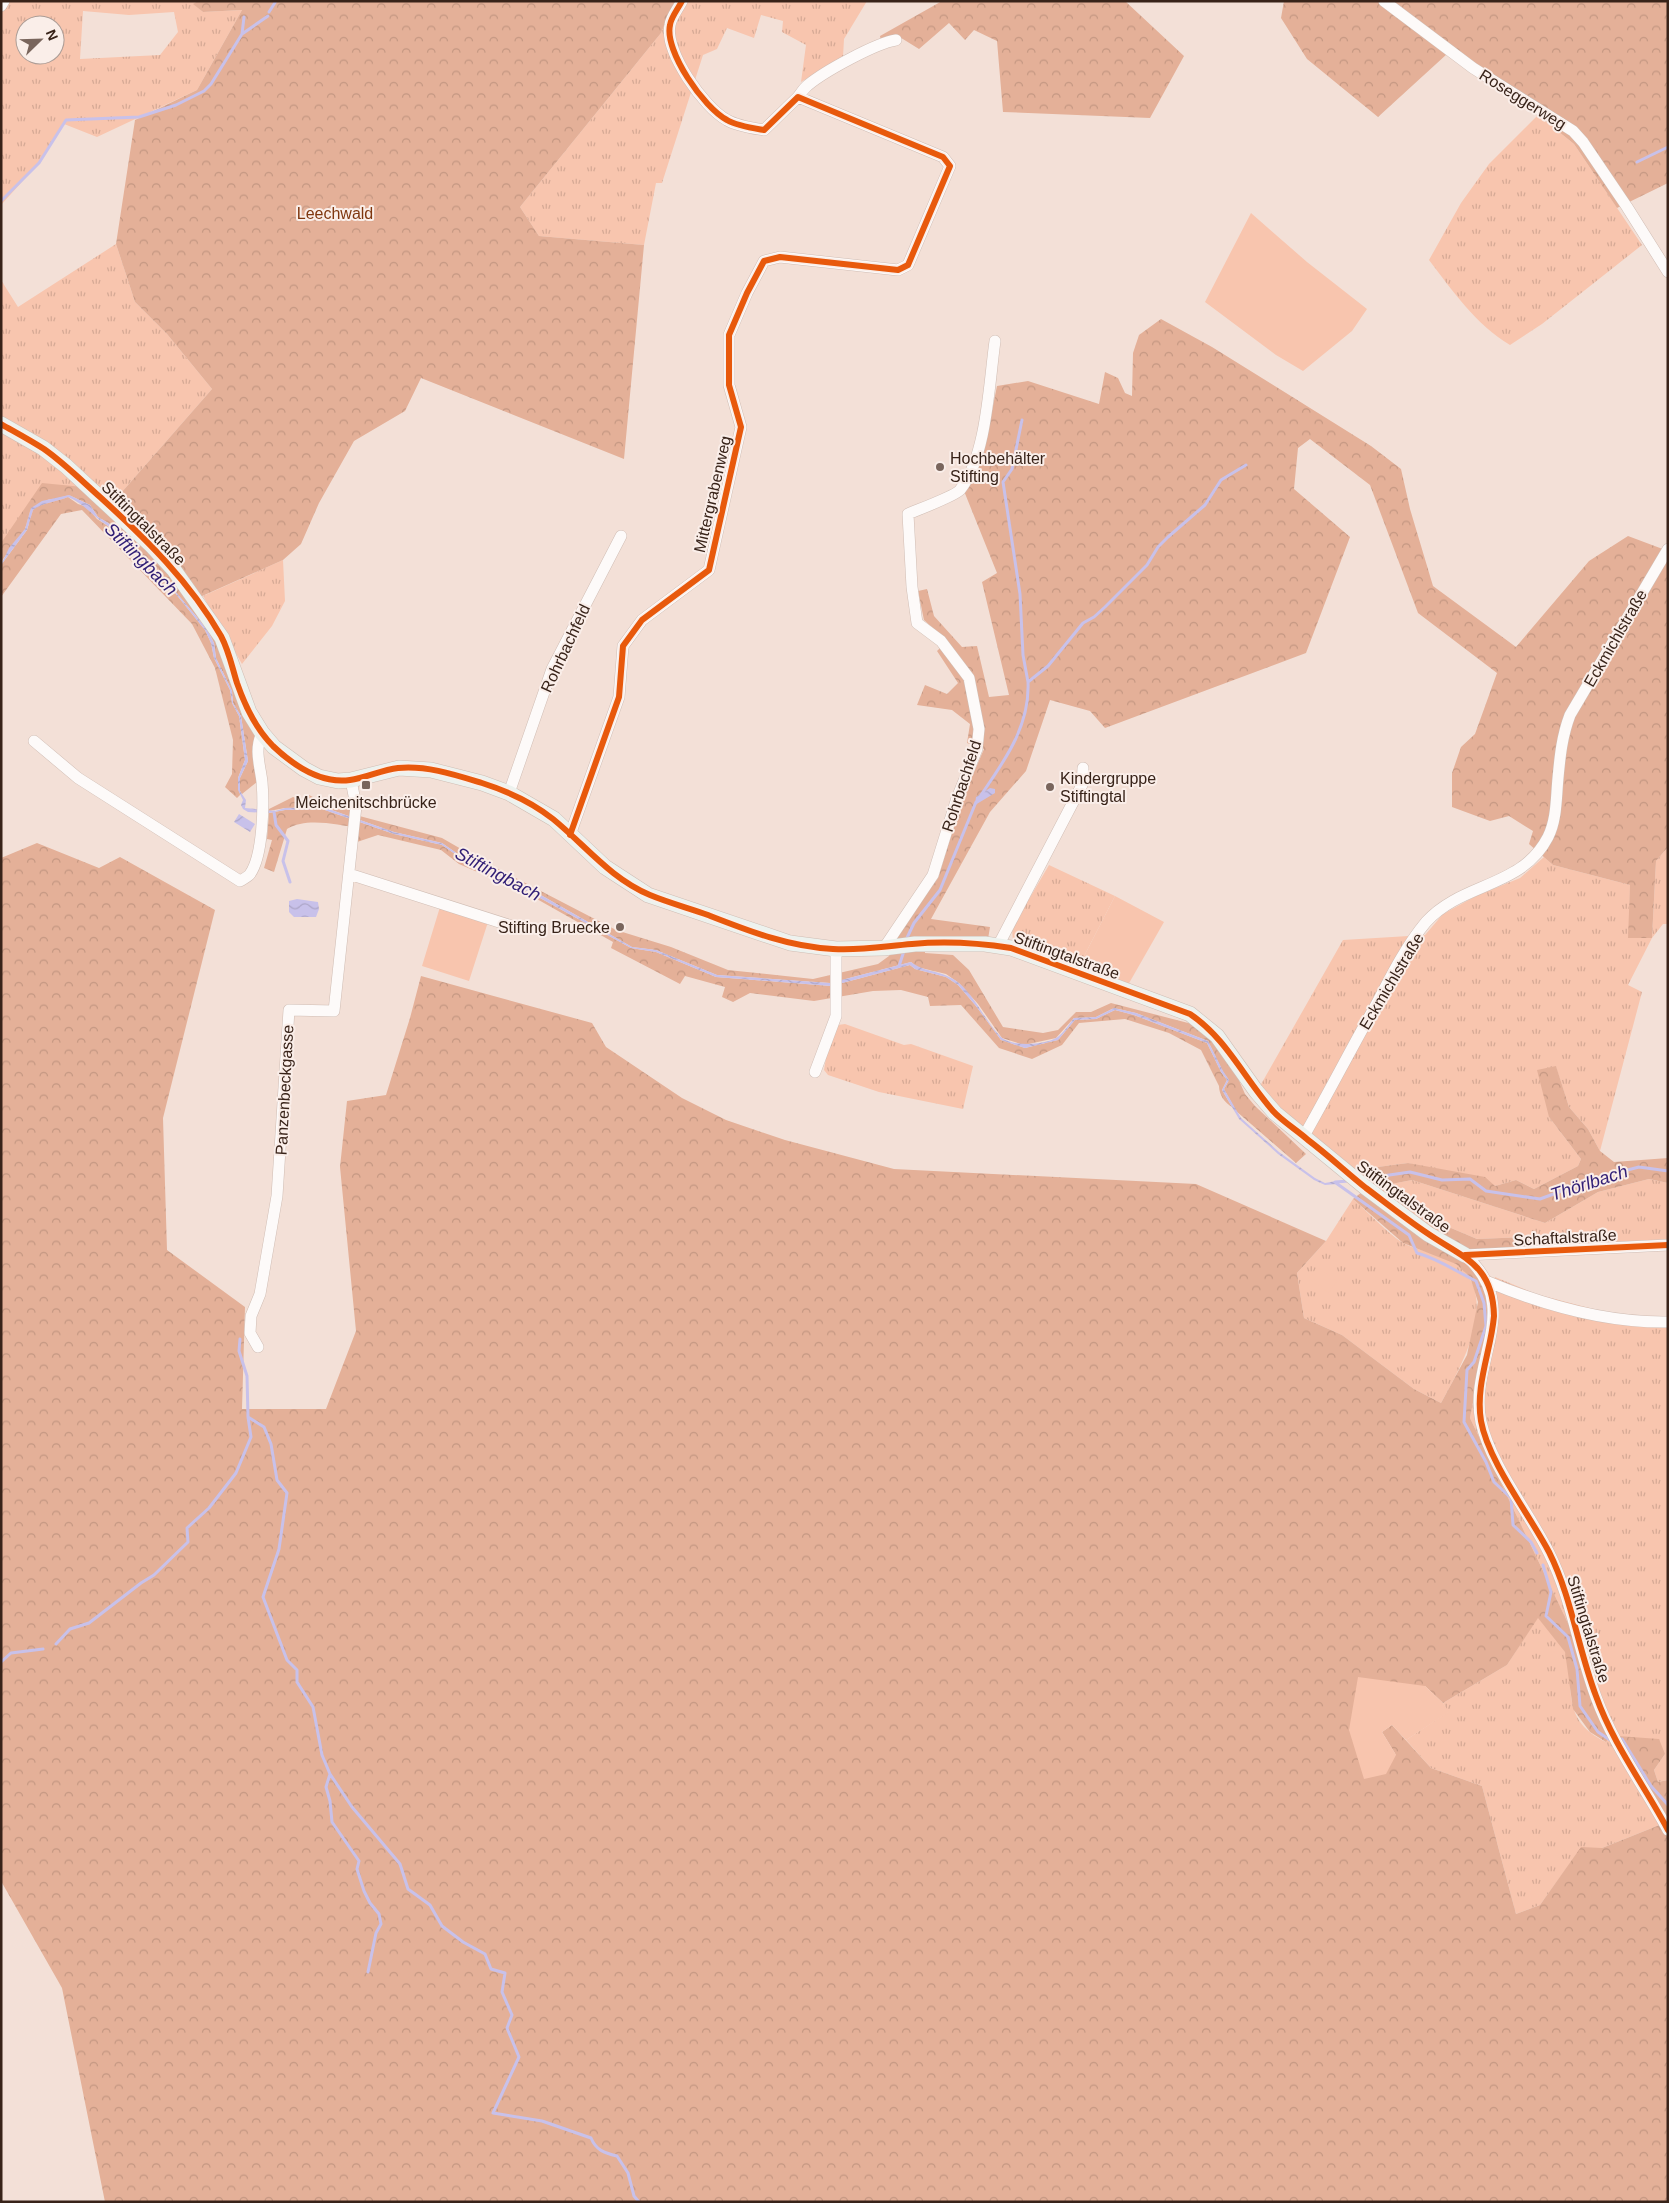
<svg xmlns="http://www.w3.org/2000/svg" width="1669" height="2203" font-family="Arial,sans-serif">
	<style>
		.grass { fill: url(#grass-tufts); fill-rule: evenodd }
		.forest { fill: url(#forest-crowns) }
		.garden { fill: #f8c5ae }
		.water { fill: url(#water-waves) }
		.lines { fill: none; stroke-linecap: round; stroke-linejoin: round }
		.stream { stroke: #c8c1ea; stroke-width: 3 }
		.street-casing { stroke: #d0bdb4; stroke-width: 12 }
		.secondary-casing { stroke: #d0bdb4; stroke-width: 16 }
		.street { stroke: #fdfaf9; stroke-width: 11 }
		.secondary { stroke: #edf2ee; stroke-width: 15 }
		.cycleway-casing { stroke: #faeee9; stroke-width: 9 }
		.cycleway { stroke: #e8590c; stroke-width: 6 }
		.poi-dot { fill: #79655c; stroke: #faeee9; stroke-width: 2 }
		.labels { text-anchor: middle; stroke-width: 4; stroke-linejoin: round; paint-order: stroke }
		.street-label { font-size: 16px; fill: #382319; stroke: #faeee9 }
		.park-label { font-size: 16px; fill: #7f370f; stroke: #faeee9 }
		.poi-label { font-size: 16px; fill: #382319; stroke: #faeee9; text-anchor: start }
		.water-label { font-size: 18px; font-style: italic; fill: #301e75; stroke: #faeee9 }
	</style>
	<defs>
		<pattern id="grass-tufts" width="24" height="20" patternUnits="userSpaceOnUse" patternTransform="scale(1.25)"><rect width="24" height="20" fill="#f8c5ae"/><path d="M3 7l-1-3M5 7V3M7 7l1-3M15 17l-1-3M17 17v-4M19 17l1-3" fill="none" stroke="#d5a995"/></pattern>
		<pattern id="forest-crowns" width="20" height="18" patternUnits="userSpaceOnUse" patternTransform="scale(1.25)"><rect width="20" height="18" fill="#e4b098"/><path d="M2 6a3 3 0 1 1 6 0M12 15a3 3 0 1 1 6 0" fill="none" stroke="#c49782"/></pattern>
		<pattern id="water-waves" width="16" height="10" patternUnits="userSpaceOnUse" patternTransform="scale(1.25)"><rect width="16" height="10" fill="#c8c1ea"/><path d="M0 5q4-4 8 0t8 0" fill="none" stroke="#ada6c8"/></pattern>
	</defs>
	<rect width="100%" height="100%" fill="#f3e0d7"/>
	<path class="grass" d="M 1,1 L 198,1 L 194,4 L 203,12 L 242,10 L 197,90 L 97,137 L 64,124 L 39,163 L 1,205 ZM 83,11 L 129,15 L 174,12 L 178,32 L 160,55 L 80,59 ZM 25,25 L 55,25 L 55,55 L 25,55 Z
		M 675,1 L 867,1 L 844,39 L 843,57 L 801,82 L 806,45 L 782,32 L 783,21 L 761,15 L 754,38 L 727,28 L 717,49 L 703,55 L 662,183 L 656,183 L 644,245 L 539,236 L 520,207 L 661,33 Z
		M 1538,115 L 1574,144 L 1642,245 L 1542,324 L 1510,345 C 1476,325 1452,290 1429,260 L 1461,203 L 1489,164 Z
		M 116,244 L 135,302 L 167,334 L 212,389 L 107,509 L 83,487 L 1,543 L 1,280 L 18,307 Z
		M 283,560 L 285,601 L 272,626 L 242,664 L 203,596 Z
		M 1668,847 L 1668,924 L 1663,924 L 1652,938 L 1628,985 L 1642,992 L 1600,1151 L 1588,1129 L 1569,1107 L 1556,1067 L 1549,1117 L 1581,1159 L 1578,1166 L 1534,1189 L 1516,1180 L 1495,1186 L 1408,1163 L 1355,1170 L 1285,1115 L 1260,1086 L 1343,940 L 1425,935 L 1443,914 L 1476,896 L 1520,878 L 1544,857 L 1553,865 L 1630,885 L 1629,938 L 1652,938 L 1656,861 Z
		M 1049,865 L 1115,896 L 1079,966 L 1013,942 L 1012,928 Z
		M 845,1024 L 904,1045 L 911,1044 L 973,1066 L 963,1109 L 879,1092 L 828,1075 L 824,1070 L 827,1052 L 838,1025 Z
		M 1649,1179 L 1668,1183 L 1668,1239 L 1546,1246 L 1547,1236 L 1477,1239 L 1451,1228 L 1434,1233 L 1398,1208 L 1395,1197 L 1390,1199 L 1376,1187 L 1412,1180 L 1545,1223 L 1598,1192 Z
		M 1353,1199 C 1367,1211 1390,1236 1405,1244 C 1421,1252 1443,1254 1458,1265 C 1500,1299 1461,1367 1441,1403 L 1414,1389 L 1342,1335 L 1304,1318 L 1297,1273 L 1326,1241 Z
		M 1495,1277 L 1536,1294 L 1616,1315 L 1668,1317 L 1668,1780 L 1658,1782 L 1654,1770 L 1665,1754 L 1619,1737 L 1667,1822 L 1602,1848 L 1581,1848 L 1540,1905 L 1516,1914 L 1482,1786 L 1431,1768 L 1406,1740 L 1448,1712 L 1443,1703 L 1507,1665 L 1538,1617 C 1544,1626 1563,1644 1566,1654 C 1575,1692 1561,1720 1606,1742 L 1577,1642 L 1470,1418 L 1488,1325 L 1486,1296 Z"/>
	<path class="forest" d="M 198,1 L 675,1 L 661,33 L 520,207 L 539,236 L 644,245 L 624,459 L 421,378 L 405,411 L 354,441 L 319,503 L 301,544 L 283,560 L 191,601 L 217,639 L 229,679 L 256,736 L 257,782 L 242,794 L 240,791 L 240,778 L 248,761 L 241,716 L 233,703 L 232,691 L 216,658 L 214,643 L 207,629 L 168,583 L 110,524 L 98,517 L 90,505 L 69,495 L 55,499 L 49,499 L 30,511 L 25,529 L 1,562 L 1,543 L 42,483 L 83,487 L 107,509 L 212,389 L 167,334 L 135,302 L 116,244 L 135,120 L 197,90 L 242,10 L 203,12 L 193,4 Z
		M 942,1 L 1125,1 L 1184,56 L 1150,118 L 1003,112 L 997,41 L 974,30 L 965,40 L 949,23 L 919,49 L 898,36 L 881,42 L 880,36 Z
		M 1284,1 L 1668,1 L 1668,183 L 1617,208 L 1574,144 L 1538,115 L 1447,54 L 1378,117 L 1307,59 L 1281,18 Z
		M 1161,319 L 1212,347 L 1371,446 L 1401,469 L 1410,509 L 1433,586 L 1516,647 L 1589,561 L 1628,536 L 1668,551 L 1668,847 L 1656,861 L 1652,938 L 1628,938 L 1630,885 L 1553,865 L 1529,844 L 1533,831 L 1509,816 L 1490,821 L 1452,807 L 1452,773 L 1461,747 L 1475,734 L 1497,673 L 1418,613 L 1370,485 L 1310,439 L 1298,448 L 1294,489 L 1350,537 L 1306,653 L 1105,728 L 1090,711 L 1050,700 L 1026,771 L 990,812 L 931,919 L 990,927 L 988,939 L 925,938 L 925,953 L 953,955 L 969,970 L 1003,1027 L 1043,1033 L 1058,1030 L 1076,1012 L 1091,1012 L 1111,1003 L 1192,1024 L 1211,1039 L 1234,1069 L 1245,1094 L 1255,1106 L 1306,1154 L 1296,1163 L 1236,1111 L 1224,1089 L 1229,1080 L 1223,1072 L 1208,1041 L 1136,1013 L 1114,1008 L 1096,1017 L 1074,1018 L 1056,1038 L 1024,1045 L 1002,1038 L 978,1004 L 959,983 L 946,974 L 917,967 L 911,962 L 830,983 L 717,975 L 656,950 L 632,947 L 532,890 L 468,861 L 442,843 L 394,832 L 323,807 L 285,808 L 269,811 L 269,809 L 293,797 L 305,801 L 309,795 L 332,807 L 352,807 L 352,814 L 442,838 L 475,857 L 616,930 L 671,947 L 728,970 L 813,979 L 878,964 L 889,956 L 899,931 L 938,878 L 962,800 L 984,749 L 967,743 L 970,724 L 952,710 L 917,705 L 925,685 L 947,694 L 958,683 L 937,651 L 947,641 L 924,620 L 918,591 L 927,589 L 934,616 L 962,647 L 977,646 L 989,697 L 1009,695 L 982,582 L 997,573 L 964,491 L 983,455 L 997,386 L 1028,381 L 1099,404 L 1105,372 L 1118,378 L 1125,393 L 1132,396 L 1133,353 L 1139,335 Z
		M 68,497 L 78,504 L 87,507 L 97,519 L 108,526 L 167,583 L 205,630 L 211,643 L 214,658 L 230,690 L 232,703 L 239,716 L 245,760 L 238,778 L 240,795 L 237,798 L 225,787 L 232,774 L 233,740 L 215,668 L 192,624 L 82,510 L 61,514 L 1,597 L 1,565 L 27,530 L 33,510 C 44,502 56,502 68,497 Z
		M 322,809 L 394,834 L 442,845 L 468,863 L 531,893 L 631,948 L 656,952 L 716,977 L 831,986 L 910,965 L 915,969 L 946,977 L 958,985 L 976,1006 L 1001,1040 L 1025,1048 L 1058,1040 L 1075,1020 L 1096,1019 L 1115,1010 L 1134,1015 L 1207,1043 L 1221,1072 L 1227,1080 L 1222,1090 L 1232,1107 C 1225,1103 1219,1095 1219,1086 L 1201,1050 L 1169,1033 L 1125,1019 L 1079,1023 L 1062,1045 L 1032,1059 L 999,1048 L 961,1005 L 930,1006 L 928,997 L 901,990 L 873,991 L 814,1001 L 750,993 L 733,1002 L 722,997 L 725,987 L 685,976 L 680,984 L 611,948 L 613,942 L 528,894 L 459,864 L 441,850 L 378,835 L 357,842 L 359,828 C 337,825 307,817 287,829 L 274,872 L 264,868 L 272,840 L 267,839 L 269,813 L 285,810 Z
		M 37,843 L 99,868 L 120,857 L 215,910 L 163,1118 L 167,1250 L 245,1307 L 242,1409 L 326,1409 L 356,1331 L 340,1167 L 347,1101 L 386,1095 L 410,1018 L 421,976 L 592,1023 L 606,1047 L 682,1098 L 726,1120 L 785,1140 L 894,1169 L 1196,1184 L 1326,1241 L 1297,1273 L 1304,1318 L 1342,1335 L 1414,1389 L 1441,1403 L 1467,1355 L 1478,1302 L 1470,1277 L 1456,1264 L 1403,1243 L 1353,1199 L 1362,1192 L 1423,1237 L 1451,1228 L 1477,1239 L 1548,1236 L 1546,1246 L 1463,1250 L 1477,1273 L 1486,1296 L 1488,1325 L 1470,1418 L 1577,1642 L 1610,1735 L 1606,1742 L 1590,1732 L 1573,1709 L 1565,1652 L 1538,1618 L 1507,1665 L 1443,1703 L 1425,1686 L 1349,1730 L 1396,1755 L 1382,1732 L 1392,1725 L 1431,1768 L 1482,1786 L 1516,1914 L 1540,1905 L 1581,1847 L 1602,1848 L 1667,1822 L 1618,1736 L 1659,1739 L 1665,1754 L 1654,1770 L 1658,1782 L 1668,1780 L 1668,2202 L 105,2202 L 62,1988 L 1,1881 L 1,858 Z
		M 1556,1066 L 1569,1107 L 1588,1129 L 1600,1151 L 1614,1162 L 1668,1158 L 1668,1183 L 1649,1179 L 1598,1192 L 1545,1223 L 1412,1180 L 1376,1187 L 1355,1170 L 1408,1163 L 1485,1177 L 1495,1186 L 1516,1180 L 1534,1189 L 1578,1166 L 1581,1159 L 1549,1117 L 1537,1070 Z"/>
	<path class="garden" d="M 1251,213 L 1307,262 L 1367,309 L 1352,331 L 1303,371 L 1276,355 L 1205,302 Z
		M 1115,896 L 1164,922 L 1128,985 L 1079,966 Z
		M 440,907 L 488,922 L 469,981 L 422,966 Z
		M 1317,1267 L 1337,1281 L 1329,1293 L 1309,1279 Z
		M 1358,1677 L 1425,1686 L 1443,1703 L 1449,1712 L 1406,1740 L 1392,1725 L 1382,1732 L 1396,1755 L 1386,1774 L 1364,1779 L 1349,1730 Z"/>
	<path class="water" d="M 69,495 L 90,505 L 98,517 L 110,524 L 168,583 L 207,629 L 214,643 L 216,658 L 232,691 L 233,703 L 241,716 L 248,761 L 240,778 L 240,791 L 246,800 L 245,808 L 275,811 L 285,808 L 323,807 L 394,832 L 442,843 L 468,861 L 532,890 L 632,947 L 656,950 L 717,975 L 830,983 L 911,962 C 925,973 943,970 959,983 C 976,998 986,1022 1001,1037 C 1012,1047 1044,1045 1056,1038 C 1063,1034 1069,1024 1074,1018 L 1096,1017 L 1114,1008 L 1136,1013 L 1208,1041 L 1223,1071 L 1229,1080 L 1224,1089 L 1241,1118 L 1279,1152 L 1315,1178 L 1325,1183 L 1336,1181 L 1337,1184 L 1325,1185 L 1314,1180 L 1278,1154 L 1239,1119 L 1222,1090 L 1227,1080 L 1221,1072 L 1207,1043 L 1134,1015 L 1115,1010 L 1096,1019 L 1075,1020 L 1058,1040 L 1025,1048 L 1001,1040 L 976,1006 L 958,985 L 946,977 L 915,969 L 910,965 L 831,986 L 716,977 L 656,952 L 631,948 L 531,893 L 468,863 L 442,845 L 394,834 L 322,809 L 285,810 L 269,813 L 248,812 L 243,809 L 241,805 L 243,800 L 238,790 L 238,778 L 245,760 L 239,716 L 232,703 L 230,690 L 214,658 L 211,643 L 205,630 L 167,583 L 108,526 C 93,517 85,504 68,497 C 56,502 44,502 33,510 L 27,530 L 1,565 L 9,548 L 25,529 L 31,508 L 42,501 Z
		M 990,788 L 995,789 L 995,793 L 975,805 L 976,797 Z
		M 239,814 L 255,824 L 250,832 L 234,822 Z
		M 297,899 L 318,902 L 319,909 L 316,917 L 294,917 L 289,912 L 289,901 Z"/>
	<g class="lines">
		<path class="stream" d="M 269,12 L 276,1
			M 242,34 L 244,17
			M 1637,162 L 1668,147
			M 1,201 L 39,163 L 66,120 L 139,117 L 176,105 L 204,91 L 211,84 L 242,34 L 268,16
			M 1022,420 L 1012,469 L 1003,482 L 1020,594 L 1023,655 L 1028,682
			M 981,795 C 1005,760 1030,726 1028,682 L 1048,666 L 1083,623 L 1094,617 L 1105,607 L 1147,565 L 1158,547 L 1168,537 L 1205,505 L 1221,480 L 1246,465
			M 274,812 L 276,825 L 288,841 L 283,861 L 290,882
			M 906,940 L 914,923 L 940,890 L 976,802
			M 899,966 L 904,951
			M 1362,1179 L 1410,1172 L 1442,1180 L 1470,1179 L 1486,1191 L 1540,1199 L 1597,1178 L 1639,1167 L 1668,1171
			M 1335,1182 L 1349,1181
			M 1336,1183 L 1409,1235 L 1417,1253 C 1439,1259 1455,1271 1476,1281 L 1484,1303 L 1486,1326 L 1474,1362 L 1467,1370 L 1464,1422 L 1486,1462 L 1494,1482 L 1511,1498 L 1513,1525 L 1531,1542 L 1537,1553
			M 240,1339 L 239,1351 L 247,1376 L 248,1417 L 264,1427 L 271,1444 L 277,1480 L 287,1493 L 279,1549 L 263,1597 L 287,1660 L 297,1670 L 297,1682 L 313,1707 L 322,1755 L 330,1774 L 352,1807 L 400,1864 L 408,1889 L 430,1905 L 442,1926 L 463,1942 L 485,1954 L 491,1969 L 505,1973 L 502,1992 L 512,2015 L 507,2028 L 519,2057 L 493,2113 L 542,2121 L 591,2138 C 596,2150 604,2153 617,2156 L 628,2173 L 634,2196 L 639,2202
			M 1543,1565 L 1551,1592 L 1546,1616 L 1568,1637 L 1577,1669 L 1580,1706 L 1598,1732 L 1610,1740
			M 56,1644 L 70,1629 L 89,1623 L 141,1583 L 154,1575 L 188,1542 L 187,1528 L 209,1508 L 236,1473 L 251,1437 L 248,1417
			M 1,1662 L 11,1653 L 43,1649
			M 1622,1739 L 1651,1786 L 1668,1805
			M 330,1774 L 326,1787 L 330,1801 L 332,1822 L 359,1861 L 357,1869 L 364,1891 L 370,1903 L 379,1914 L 381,1924 L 376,1933 L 368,1972"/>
		<defs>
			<path id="street" d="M 1384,1 L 1473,68 L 1573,131 L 1583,142 L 1627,207 L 1668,272
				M 1,6 L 4,1
				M 798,97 C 801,93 804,88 808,85 C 825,71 876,43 896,40
				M 34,741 L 78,778 L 240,881 C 243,879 248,877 250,874 C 263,856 264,805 262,782 C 260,764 254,751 262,733
				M 509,793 L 552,669 L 621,536
				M 570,835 L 619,697 L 623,646 L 642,620 L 709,570 L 741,427 L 729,385 L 729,335 L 747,293 L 764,261 L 780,257 L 898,270 L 908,265 L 950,166 L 943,157 L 798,97 L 764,130 C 752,128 737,126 727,120 C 704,108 664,51 670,25 C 671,17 678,9 682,1
				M 349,874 L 515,927
				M 998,946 L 1082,785 L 1083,768
				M 884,948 L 933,875 L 957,798 L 977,749 L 979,729 L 969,678 L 941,641 L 917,623 L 912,587 L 908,514 C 917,510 955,496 960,490 C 987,456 989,383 995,341
				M 815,1072 L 836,1016 L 836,949
				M 1304,1136 C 1329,1092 1352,1047 1377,1003 C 1391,976 1406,946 1426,922 C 1462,882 1522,888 1548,837 C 1557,819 1556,798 1558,778 C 1560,756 1562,736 1570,715 L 1668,549
				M 1465,1255 C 1525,1308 1468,1361 1481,1422 C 1491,1466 1529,1512 1549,1553 C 1572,1599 1578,1649 1596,1697 C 1613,1744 1644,1786 1668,1830
				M 1465,1255 L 1668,1245
				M 1486,1281 C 1543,1305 1606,1323 1668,1322
				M 258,1347 L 250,1333 L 251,1316 L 260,1294 L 277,1196 L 289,1010 L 334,1011 L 356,806 L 351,780"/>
			<path id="secondary" d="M 1,424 L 43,448 L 66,466 L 151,545 L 174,570 L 222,638 L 249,712 L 262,733 L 274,747 L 304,769 L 319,777 L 338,781 L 351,780 L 399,768 L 431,770 L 482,783 L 509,793 L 554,819 L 605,867 L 648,895 L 790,943 L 836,949 L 884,948 L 915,944 L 985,944 L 1011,948 L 1190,1014 L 1217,1036 L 1256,1091 L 1275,1113 L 1365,1187 L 1428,1234 L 1465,1255"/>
		</defs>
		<use href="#street" class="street-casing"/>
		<use href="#secondary" class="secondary-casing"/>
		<use href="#street" class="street"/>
		<use href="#secondary" class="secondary"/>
		<defs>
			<path id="cycleway" d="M 1,424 C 15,432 30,440 44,449 C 64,463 82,481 100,497 C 146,539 190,582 221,636 C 229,651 232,667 237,683 C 245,706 256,729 273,746 C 293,765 321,784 350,780 C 366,778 381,770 398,768 C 426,765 456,775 482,783 C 507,791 533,803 553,819 C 585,845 611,879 650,895 C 669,903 689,908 708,915 C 749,931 789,947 833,949 C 860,951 886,946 912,944 C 944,941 979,943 1011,948 L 1190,1014 C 1226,1038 1244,1078 1273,1111 C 1283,1122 1297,1130 1308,1140 C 1328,1155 1346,1172 1366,1188 C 1386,1203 1406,1219 1427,1233 C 1463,1258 1493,1264 1494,1316 C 1491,1351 1475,1385 1481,1421 C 1488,1461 1529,1514 1549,1552 C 1572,1598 1578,1649 1596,1696 C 1613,1744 1644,1785 1668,1830
				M 570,835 L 619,697 L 623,646 L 642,620 L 709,570 L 741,427 L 729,385 L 729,335 L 747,293 L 764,261 L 780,257 L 898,270 L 908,265 L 950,166 L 943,157 L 798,97 L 764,130 C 752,128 737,126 727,120 C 704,108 664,51 670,25 C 671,17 678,9 682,1
				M 1465,1255 L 1668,1245"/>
		</defs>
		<use href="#cycleway" class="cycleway-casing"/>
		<use href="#cycleway" class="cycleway"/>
	</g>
	<g class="poi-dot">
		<circle cx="940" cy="467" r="5"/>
		<rect x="361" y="780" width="10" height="10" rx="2.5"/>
		<circle cx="1050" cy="787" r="5"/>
		<circle cx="620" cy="927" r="5"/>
	</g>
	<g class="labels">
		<g class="street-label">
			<text transform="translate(1523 99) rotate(32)" y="6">Roseggerweg</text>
			<text transform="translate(712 494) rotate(-77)" y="6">Mittergrabenweg</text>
			<text transform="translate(144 523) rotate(45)" y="6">Stiftingtalstraße</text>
			<text transform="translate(1615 638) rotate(-60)" y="6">Eckmichlstraße</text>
			<text transform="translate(565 648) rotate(-65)" y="6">Rohrbachfeld</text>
			<text transform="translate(961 786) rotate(-72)" y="6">Rohrbachfeld</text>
			<text transform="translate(1067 955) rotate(20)" y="6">Stiftingtalstraße</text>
			<text transform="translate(1391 981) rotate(-59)" y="6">Eckmichlstraße</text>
			<text transform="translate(284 1090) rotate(-87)" y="6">Panzenbeckgasse</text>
			<text transform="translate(1404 1196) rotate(36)" y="6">Stiftingtalstraße</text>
			<text transform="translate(1565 1237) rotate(-3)" y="6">Schaftalstraße</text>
			<text transform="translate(1589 1629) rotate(73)" y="6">Stiftingtalstraße</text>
		</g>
		<g class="park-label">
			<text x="335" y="219">Leechwald</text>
		</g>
		<g class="poi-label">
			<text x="950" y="464">Hochbehälter<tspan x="950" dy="18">Stifting</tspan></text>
			<text x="1060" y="784">Kindergruppe<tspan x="1060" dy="18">Stiftingtal</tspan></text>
			<text x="366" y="808" text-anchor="middle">Meichenitschbrücke</text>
			<text x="610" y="933" text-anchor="end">Stifting Bruecke</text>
		</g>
		<g class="water-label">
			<text transform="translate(141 559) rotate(45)" y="6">Stiftingbach</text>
			<text transform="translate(498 874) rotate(28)" y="6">Stiftingbach</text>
			<text transform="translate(1589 1183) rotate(-18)" y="6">Thörlbach</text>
		</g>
	</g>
	<rect width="1669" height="2203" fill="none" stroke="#382319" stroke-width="5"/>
	<g transform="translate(40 40) rotate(67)"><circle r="24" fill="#faeee9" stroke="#ac9d96"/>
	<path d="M0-4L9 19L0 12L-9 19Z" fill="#79655c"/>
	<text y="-8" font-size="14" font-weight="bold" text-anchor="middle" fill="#382319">N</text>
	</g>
</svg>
